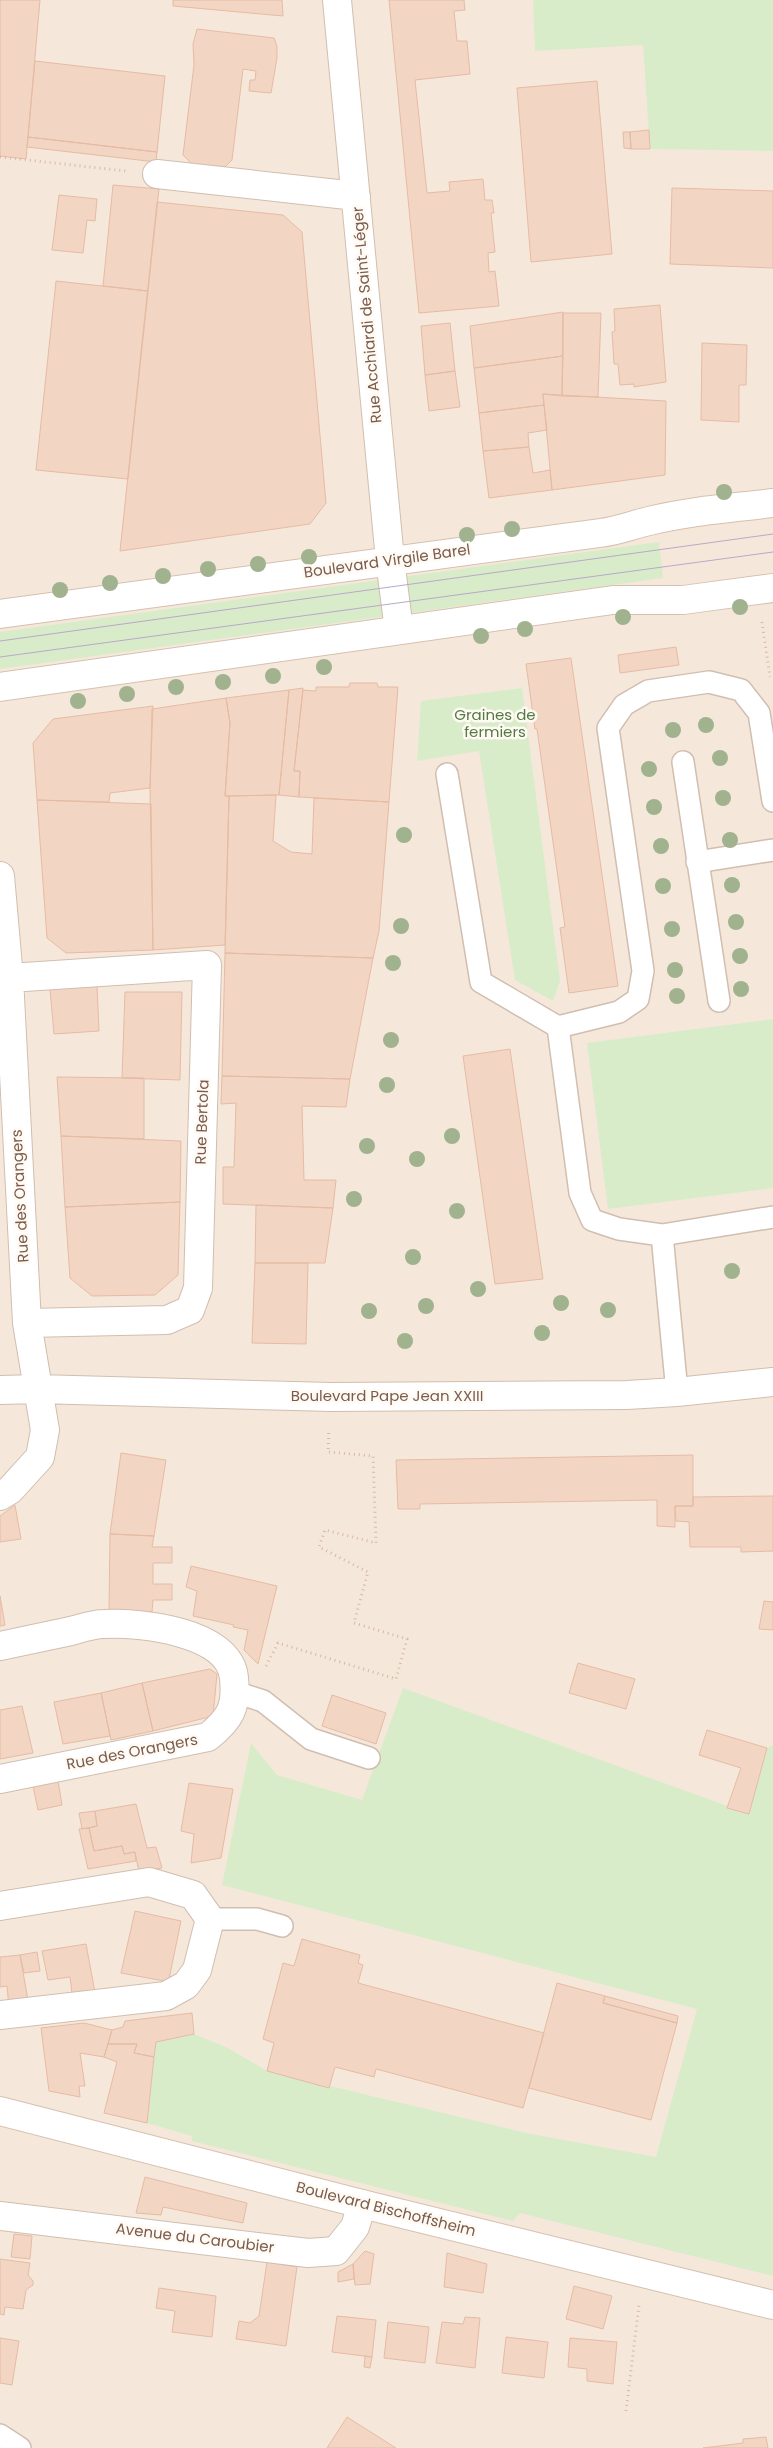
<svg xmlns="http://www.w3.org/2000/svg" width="773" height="2448" font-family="Poppins,sans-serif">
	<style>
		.residential { fill: #f5e8da }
		.green { fill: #d8ecc9 }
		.building { fill: #f3d5c3; stroke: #e6bba3 }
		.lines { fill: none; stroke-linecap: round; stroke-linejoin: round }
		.lane-casing { stroke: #d1beb0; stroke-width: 24 }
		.street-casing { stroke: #d1beb0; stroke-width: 30 }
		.secondary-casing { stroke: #d6c0b0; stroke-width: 30 }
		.path { stroke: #d9b8a5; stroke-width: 3; stroke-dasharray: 1 4; stroke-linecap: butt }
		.lane { stroke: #fff; stroke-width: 21 }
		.street { stroke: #fff; stroke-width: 28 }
		.secondary { stroke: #fff; stroke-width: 28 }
		.tram { stroke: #b9a8c9; stroke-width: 1 }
		.tree { fill: #a0b28e }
		.labels { text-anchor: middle; stroke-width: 5; stroke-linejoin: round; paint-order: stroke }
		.street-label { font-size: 15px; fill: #7a5c4d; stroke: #fffaf3 }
		.park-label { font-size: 15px; fill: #537a41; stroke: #fffaf3 }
	</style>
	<rect width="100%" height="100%" fill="#fdf6ec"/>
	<path class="residential" d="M 0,0 L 773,0 L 773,2448 L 0,2448 Z"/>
	<path class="green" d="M 533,0 L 773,0 L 773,151 L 650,149 L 643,45 L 535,51 Z
		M 659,542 L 663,578 L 0,669 L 0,632 Z
		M 522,688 L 560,981 L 553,1001 L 515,980 L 479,751 L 417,761 L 421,701 Z
		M 773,1019 L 773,1188 L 608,1209 L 587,1043 Z
		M 403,1688 L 749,1814 L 767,1748 L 773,1745 L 773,2276 L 520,2213 L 513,2221 L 192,2141 L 192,2136 L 147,2123 L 156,2042 L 194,2034 L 228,2048 L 267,2071 L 531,2134 L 656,2157 L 697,2009 L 222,1885 L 251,1743 L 277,1775 L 362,1800 Z"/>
	<path class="building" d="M 0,0 L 40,0 L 26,159 L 0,156 Z
		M 173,0 L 282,0 L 283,16 L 173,6 Z
		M 389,0 L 464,0 L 465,10 L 454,11 L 457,41 L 467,41 L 470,74 L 415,80 L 427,193 L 450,191 L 449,182 L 483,179 L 485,200 L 492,200 L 494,213 L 491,213 L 495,252 L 488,253 L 489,272 L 495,271 L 499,306 L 419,313 Z
		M 197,29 L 274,38 L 277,46 L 277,58 L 271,93 L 249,91 L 250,80 L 255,80 L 256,71 L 243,69 L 232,160 L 225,167 L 192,164 L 183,155 L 194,65 L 193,44 Z
		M 35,61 L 165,76 L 157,152 L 28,137 Z
		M 597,81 L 612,254 L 531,262 L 517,88 Z
		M 649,130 L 650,149 L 631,149 L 630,132 Z
		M 623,132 L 630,132 L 631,149 L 624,148 Z
		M 28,137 L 157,152 L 156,162 L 27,147 Z
		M 113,185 L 159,189 L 148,291 L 103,286 Z
		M 672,188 L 773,191 L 773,268 L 670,264 Z
		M 59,195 L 97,199 L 95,221 L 87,220 L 83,253 L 52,250 Z
		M 157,202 L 283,215 L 302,232 L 326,503 L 310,524 L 120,551 Z
		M 56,281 L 148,291 L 128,479 L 36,470 Z
		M 660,305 L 666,382 L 634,387 L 634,384 L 620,385 L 618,364 L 614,364 L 612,332 L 615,331 L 614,309 Z
		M 563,312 L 563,356 L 474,368 L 470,326 Z
		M 563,313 L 601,313 L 598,397 L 562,396 Z
		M 450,323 L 455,371 L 425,375 L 421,326 Z
		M 702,343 L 747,345 L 746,385 L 739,385 L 739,422 L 701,420 Z
		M 563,356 L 562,396 L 543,394 L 544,405 L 479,413 L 474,368 Z
		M 455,371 L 460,407 L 429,411 L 425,375 Z
		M 543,394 L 666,401 L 665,475 L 552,490 Z
		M 544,405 L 547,430 L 528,433 L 529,447 L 483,451 L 479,413 Z
		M 529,447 L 533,473 L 550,470 L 552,490 L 489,498 L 483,451 Z
		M 676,647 L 679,665 L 620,673 L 618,655 Z
		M 571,658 L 618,986 L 569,993 L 560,928 L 565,927 L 537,729 L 535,729 L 526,664 Z
		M 350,683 L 377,683 L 378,687 L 398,687 L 389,802 L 299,797 L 300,771 L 294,771 L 303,690 L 316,691 L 316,687 L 349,687 Z
		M 303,688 L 294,771 L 300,771 L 299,797 L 279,795 L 289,690 Z
		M 289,690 L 279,795 L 225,796 L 230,723 L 226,698 Z
		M 226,698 L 230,723 L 225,796 L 229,796 L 225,945 L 153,950 L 150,788 L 152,709 Z
		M 153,706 L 150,788 L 110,793 L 109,802 L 37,800 L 33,743 L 53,719 Z
		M 276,795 L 273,841 L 291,852 L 312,854 L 314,798 L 389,802 L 379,931 L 373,958 L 225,953 L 229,796 Z
		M 37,800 L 151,804 L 153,950 L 66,953 L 47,938 Z
		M 225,953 L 373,958 L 350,1079 L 222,1076 Z
		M 97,986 L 99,1031 L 54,1034 L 50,989 Z
		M 125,992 L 182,992 L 180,1080 L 122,1078 Z
		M 510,1049 L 543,1279 L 495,1284 L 463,1056 Z
		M 222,1076 L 350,1079 L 346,1107 L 302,1106 L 304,1180 L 336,1180 L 333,1208 L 223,1204 L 223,1167 L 234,1167 L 236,1103 L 221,1104 Z
		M 57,1077 L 144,1078 L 144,1139 L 61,1136 Z
		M 61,1136 L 181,1141 L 180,1202 L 65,1207 Z
		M 180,1202 L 178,1275 L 155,1295 L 92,1296 L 70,1278 L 65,1207 Z
		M 256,1205 L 333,1208 L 325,1263 L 255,1263 Z
		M 255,1263 L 308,1263 L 306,1344 L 252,1343 Z
		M 121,1453 L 166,1460 L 154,1536 L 110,1534 Z
		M 693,1455 L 693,1506 L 675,1506 L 675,1527 L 657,1526 L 657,1500 L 420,1504 L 420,1509 L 398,1509 L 396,1460 Z
		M 773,1496 L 773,1551 L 741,1552 L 741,1547 L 690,1547 L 689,1522 L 676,1521 L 675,1506 L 693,1506 L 693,1497 Z
		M 15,1505 L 21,1539 L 0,1542 L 0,1516 Z
		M 110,1534 L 154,1536 L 152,1547 L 172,1547 L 172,1563 L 153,1563 L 153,1584 L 172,1584 L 172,1600 L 153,1600 L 152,1612 L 109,1611 Z
		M 191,1566 L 277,1586 L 258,1664 L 244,1650 L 248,1630 L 233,1627 L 234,1625 L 193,1616 L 197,1591 L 186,1587 Z
		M 0,1596 L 5,1625 L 0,1626 Z
		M 764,1601 L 773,1602 L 773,1630 L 759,1629 Z
		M 578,1663 L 635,1679 L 626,1709 L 569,1693 Z
		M 210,1669 L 217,1674 L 213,1716 L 153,1731 L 142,1683 Z
		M 142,1683 L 153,1731 L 111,1740 L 101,1693 Z
		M 101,1693 L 110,1736 L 63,1744 L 54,1702 Z
		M 332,1695 L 386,1713 L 376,1744 L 322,1726 Z
		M 22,1706 L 33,1753 L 0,1759 L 0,1710 Z
		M 707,1730 L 767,1748 L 749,1814 L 727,1808 L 741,1768 L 699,1755 Z
		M 58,1781 L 62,1805 L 38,1810 L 33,1786 Z
		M 189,1783 L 233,1789 L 221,1858 L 191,1863 L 194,1834 L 181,1831 Z
		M 136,1804 L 147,1848 L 156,1847 L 162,1868 L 139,1872 L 135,1852 L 124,1854 L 122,1846 L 94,1851 L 89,1828 L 97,1826 L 95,1811 Z
		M 95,1811 L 97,1826 L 82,1829 L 79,1813 Z
		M 89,1828 L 94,1851 L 122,1846 L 124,1854 L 135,1852 L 136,1861 L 88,1869 L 79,1829 Z
		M 135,1911 L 181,1921 L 169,1979 L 164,1981 L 121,1973 Z
		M 302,1939 L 360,1955 L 358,1963 L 363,1965 L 358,1983 L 544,2033 L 523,2108 L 376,2069 L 374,2077 L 335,2067 L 329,2088 L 267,2071 L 274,2043 L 263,2039 L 283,1963 L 294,1966 Z
		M 86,1944 L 96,1998 L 73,2001 L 70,1977 L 48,1980 L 42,1951 Z
		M 37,1952 L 40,1971 L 24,1973 L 20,1955 Z
		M 20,1955 L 29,2006 L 9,2008 L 7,1986 L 0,1987 L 0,1957 Z
		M 557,1983 L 605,1996 L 603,2003 L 677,2023 L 651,2120 L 529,2088 Z
		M 605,1996 L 678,2016 L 677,2023 L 603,2003 Z
		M 192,2013 L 194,2034 L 156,2042 L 154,2057 L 134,2053 L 137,2044 L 108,2044 L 112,2030 L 123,2027 L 125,2021 Z
		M 84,2023 L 112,2030 L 104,2057 L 80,2053 L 85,2086 L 79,2086 L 80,2097 L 49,2091 L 41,2028 Z
		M 108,2044 L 137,2044 L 134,2053 L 154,2057 L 147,2123 L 104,2113 L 117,2062 L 104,2057 Z
		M 145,2177 L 247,2203 L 243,2223 L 163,2207 L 161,2215 L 136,2213 Z
		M 14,2234 L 32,2236 L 30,2259 L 11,2257 Z
		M 365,2251 L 374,2254 L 370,2284 L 355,2285 L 353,2264 Z
		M 447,2253 L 487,2264 L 483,2293 L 444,2287 Z
		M 0,2259 L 30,2263 L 28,2275 L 33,2281 L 33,2285 L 26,2290 L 23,2309 L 5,2307 L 4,2315 L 0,2314 Z
		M 267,2262 L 297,2267 L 286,2346 L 236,2339 L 239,2321 L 250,2323 L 259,2316 Z
		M 353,2264 L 354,2279 L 338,2282 L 338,2272 Z
		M 574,2286 L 612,2296 L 603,2329 L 566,2319 Z
		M 159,2288 L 216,2296 L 212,2337 L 172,2332 L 175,2311 L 156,2308 Z
		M 337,2316 L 376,2320 L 372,2357 L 332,2352 Z
		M 465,2317 L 480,2318 L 475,2368 L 436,2363 L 442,2322 L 463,2324 Z
		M 388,2322 L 429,2327 L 425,2363 L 384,2358 Z
		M 506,2337 L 548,2342 L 544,2378 L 502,2373 Z
		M 0,2338 L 19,2341 L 12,2385 L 0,2383 Z
		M 570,2338 L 617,2342 L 613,2384 L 587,2381 L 587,2369 L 568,2367 Z
		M 365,2356 L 372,2357 L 370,2368 L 364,2367 Z
		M 347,2417 L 396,2448 L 327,2448 Z
		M 766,2437 L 768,2448 L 703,2448 L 743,2443 L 743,2439 Z"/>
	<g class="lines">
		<defs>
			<path id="lane" d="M 683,762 L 719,1001
				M 447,774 L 481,982 L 558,1027 L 619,1012 L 638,999 L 643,971 L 608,728 L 624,705 L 648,691 L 709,682 L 741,690 L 759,713 L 773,801
				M 697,862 L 773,850
				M 558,1027 L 580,1193 L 592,1220 L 619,1229 L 662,1235
				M 677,1392 L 662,1235 L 773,1217
				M 235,1692 L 263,1701 L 311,1739 L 369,1758
				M 210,1919 L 257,1919 L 282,1926
				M 0,2435 L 20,2448"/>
			<path id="street" d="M 337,0 L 390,560 L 399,630
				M 157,174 L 356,196
				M 0,876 L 9,978 L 27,1323 L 45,1430 L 40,1457 L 10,1490 L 0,1496
				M 9,978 L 207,965 L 198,1288 L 190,1310 L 167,1320 L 27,1323
				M 0,1390 L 37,1389 L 332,1397 L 627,1395 L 677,1392 L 773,1382
				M 0,1646 C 24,1641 47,1636 71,1631 C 82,1628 93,1624 104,1624 C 141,1622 230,1632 234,1678 C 237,1708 230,1719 208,1737 L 0,1779
				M 0,1906 L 149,1882 L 193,1895 L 210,1919 L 197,1970 L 186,1985 L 166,1996 L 0,2015
				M 0,2216 L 308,2253 L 336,2251 L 355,2227 L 362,2204"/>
			<path id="secondary" d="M 0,614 L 600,533 C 617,531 632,525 649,521 C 689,511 732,508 773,503
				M 0,687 L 613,600 L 683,600 L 773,588
				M 0,2111 L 362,2204 L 773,2305"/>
		</defs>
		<use href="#lane" class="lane-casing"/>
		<use href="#street" class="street-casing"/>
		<use href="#secondary" class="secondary-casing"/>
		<path class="path" d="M 0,157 L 126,171
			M 762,622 L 770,677
			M 266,1666 L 278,1643 L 396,1679 L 407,1639 L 354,1623 L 368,1572 L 319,1547 L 325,1530 L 376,1543 L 373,1456 L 328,1452 L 329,1429
			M 626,2411 L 639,2305"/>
		<use href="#lane" class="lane"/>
		<use href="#street" class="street"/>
		<use href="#secondary" class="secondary"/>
		<path class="tram" d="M 0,641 L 773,534
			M 0,657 L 773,552"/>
	</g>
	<g class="tree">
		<circle cx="724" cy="492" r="8"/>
		<circle cx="512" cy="529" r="8"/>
		<circle cx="467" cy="535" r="8"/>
		<circle cx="309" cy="557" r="8"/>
		<circle cx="258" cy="564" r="8"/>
		<circle cx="208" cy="569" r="8"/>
		<circle cx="163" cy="576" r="8"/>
		<circle cx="110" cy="583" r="8"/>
		<circle cx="60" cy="590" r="8"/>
		<circle cx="740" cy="607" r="8"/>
		<circle cx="623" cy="617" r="8"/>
		<circle cx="525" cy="629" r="8"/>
		<circle cx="481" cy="636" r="8"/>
		<circle cx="324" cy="667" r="8"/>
		<circle cx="273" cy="676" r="8"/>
		<circle cx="223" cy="682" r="8"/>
		<circle cx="176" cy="687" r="8"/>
		<circle cx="127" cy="694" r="8"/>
		<circle cx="78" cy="701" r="8"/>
		<circle cx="706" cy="725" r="8"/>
		<circle cx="673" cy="730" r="8"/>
		<circle cx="720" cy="758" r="8"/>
		<circle cx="649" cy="769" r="8"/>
		<circle cx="723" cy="798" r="8"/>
		<circle cx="654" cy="807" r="8"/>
		<circle cx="404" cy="835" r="8"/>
		<circle cx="730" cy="840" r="8"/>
		<circle cx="661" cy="846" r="8"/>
		<circle cx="732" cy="885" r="8"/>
		<circle cx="663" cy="886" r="8"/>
		<circle cx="736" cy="922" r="8"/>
		<circle cx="401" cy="926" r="8"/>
		<circle cx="672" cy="929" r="8"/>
		<circle cx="740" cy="956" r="8"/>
		<circle cx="393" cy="963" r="8"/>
		<circle cx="675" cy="970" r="8"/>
		<circle cx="741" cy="989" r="8"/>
		<circle cx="677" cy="996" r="8"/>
		<circle cx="391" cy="1040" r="8"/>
		<circle cx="387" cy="1085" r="8"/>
		<circle cx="452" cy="1136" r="8"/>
		<circle cx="367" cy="1146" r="8"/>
		<circle cx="417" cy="1159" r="8"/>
		<circle cx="354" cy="1199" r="8"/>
		<circle cx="457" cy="1211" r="8"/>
		<circle cx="413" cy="1257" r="8"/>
		<circle cx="732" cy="1271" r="8"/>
		<circle cx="478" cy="1289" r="8"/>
		<circle cx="561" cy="1303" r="8"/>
		<circle cx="426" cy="1306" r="8"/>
		<circle cx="608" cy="1310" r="8"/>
		<circle cx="369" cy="1311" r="8"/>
		<circle cx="542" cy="1333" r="8"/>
		<circle cx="405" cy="1341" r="8"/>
	</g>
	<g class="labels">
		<g class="street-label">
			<text transform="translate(367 315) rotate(-95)" y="5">Rue Acchiardi de Saint-Léger</text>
			<text transform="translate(387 561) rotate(-8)" y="5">Boulevard Virgile Barel</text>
			<text transform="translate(202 1122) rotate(-88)" y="5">Rue Bertola</text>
			<text transform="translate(20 1196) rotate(-93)" y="5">Rue des Orangers</text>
			<text x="387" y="1401">Boulevard Pape Jean XXIII</text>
			<text transform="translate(132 1752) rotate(-11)" y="5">Rue des Orangers</text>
			<text transform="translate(386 2209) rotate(14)" y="5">Boulevard Bischoffsheim</text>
			<text transform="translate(195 2238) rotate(7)" y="5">Avenue du Caroubier</text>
		</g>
		<g class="park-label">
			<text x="495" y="720">Graines de<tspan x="495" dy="17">fermiers</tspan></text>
		</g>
	</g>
</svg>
